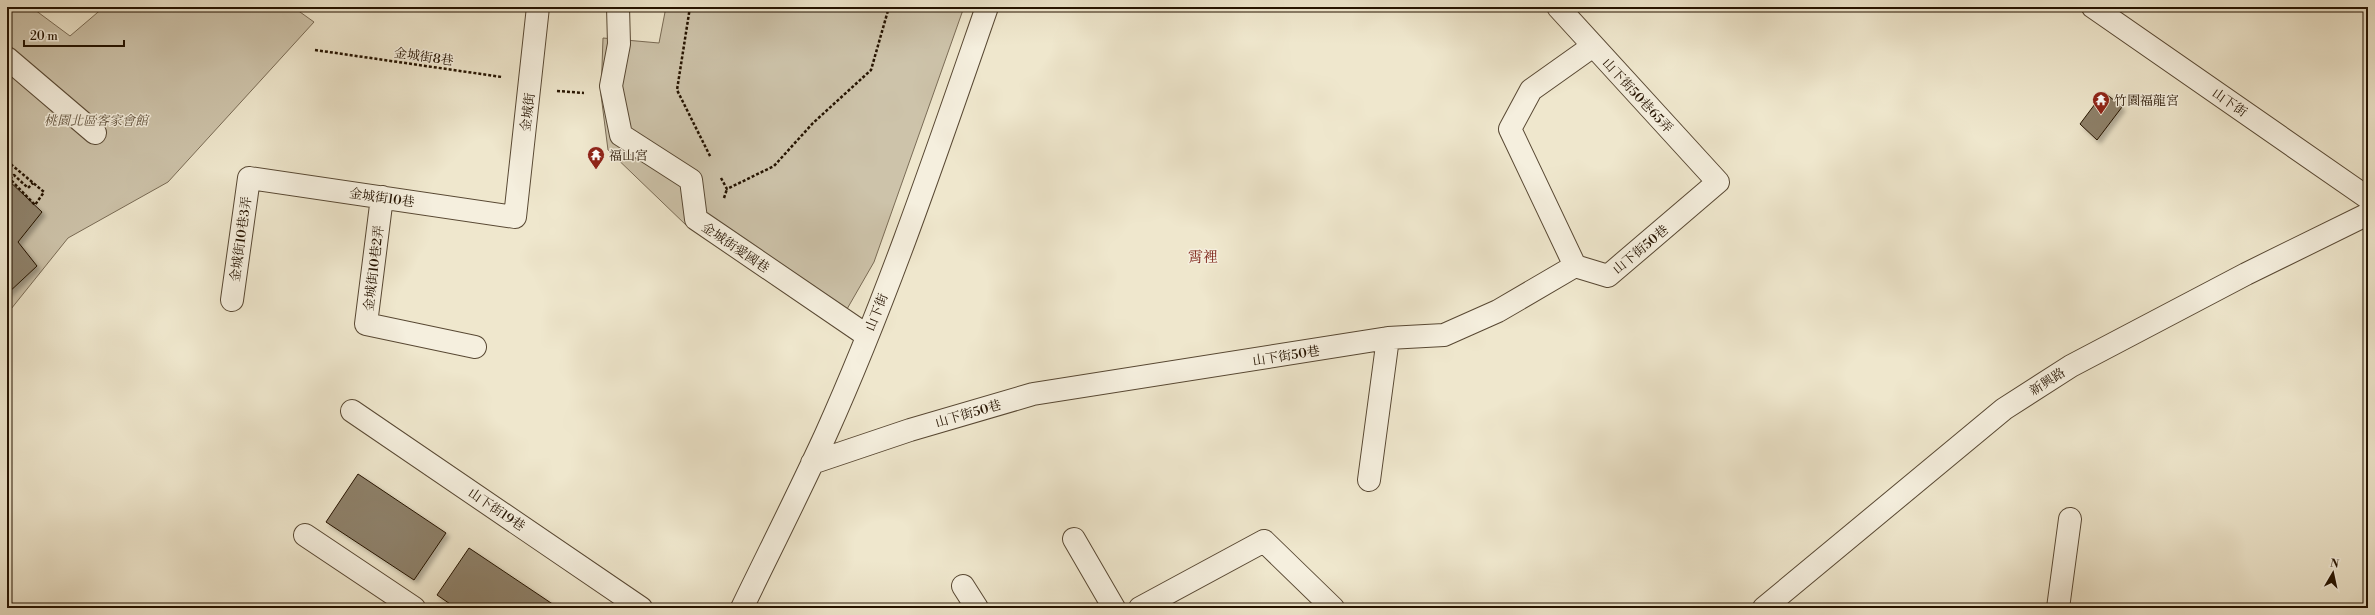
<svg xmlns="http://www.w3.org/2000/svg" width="2375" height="615" font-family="'Libre Bodoni','Noto Serif TC',serif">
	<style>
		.green { fill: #cdc3aa; stroke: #796b55 }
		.building { fill: #8e816b; stroke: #251300; filter: url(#shadow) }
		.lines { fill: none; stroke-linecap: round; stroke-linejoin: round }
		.minor-casing { stroke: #584833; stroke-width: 24 }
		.path { stroke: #251300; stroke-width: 2.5; stroke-dasharray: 3 2; stroke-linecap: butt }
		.minor { stroke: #f5efde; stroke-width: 22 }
		.labels { text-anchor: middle; stroke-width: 3; stroke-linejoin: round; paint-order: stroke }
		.street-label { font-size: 13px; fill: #251300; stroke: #f5efde }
		.poi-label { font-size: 13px; fill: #251300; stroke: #f5efde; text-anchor: start }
		.park-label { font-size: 13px; font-style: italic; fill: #60513c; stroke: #f5efde }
		.quarter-label { font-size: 15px; fill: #7a1f14; stroke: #f5efde }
	</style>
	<defs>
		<filter id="shadow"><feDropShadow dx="3.5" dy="3.5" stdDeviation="2" flood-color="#0004"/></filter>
	</defs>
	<rect width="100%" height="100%" fill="#efe7cd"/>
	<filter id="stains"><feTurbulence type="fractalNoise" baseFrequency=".005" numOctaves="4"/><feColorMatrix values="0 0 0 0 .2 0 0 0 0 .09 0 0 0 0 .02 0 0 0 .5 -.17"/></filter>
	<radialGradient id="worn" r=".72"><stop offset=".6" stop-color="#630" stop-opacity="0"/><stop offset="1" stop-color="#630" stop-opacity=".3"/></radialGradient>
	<path class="green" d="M 7,7 L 31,7 L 70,36 L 104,7 L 293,7 L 314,22 L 168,182 L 68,238 L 7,314 Z
		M 666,7 L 964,7 L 874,262 L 839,323 L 687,226 L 608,150 L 601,95 L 603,38 L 659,43 Z"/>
	<path class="building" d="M 2104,92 L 2122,107 L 2097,140 L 2080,124 Z
		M 7,179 L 42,212 L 18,242 L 37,266 L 7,294 Z
		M 358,474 L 446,533 L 414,580 L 326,522 Z
		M 469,548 L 557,607 L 556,608 L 456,608 L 437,595 Z"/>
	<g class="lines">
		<defs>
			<path id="minor" d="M 618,7 L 619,44 L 611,86 L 621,135 L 691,180 L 696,219 L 866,335
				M 2093,7 L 2368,198
				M 7,58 L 95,133
				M 382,197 L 366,324 L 475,347
				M 1575,266 L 1510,129 L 1531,90 L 1593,46
				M 232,300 L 249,178 L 515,217 L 538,7
				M 352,411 L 641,608
				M 812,463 L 910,430 L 1033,394 L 1388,338 L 1444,335 L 1498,311 L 1575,266 L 1608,276 L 1718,182 L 1558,7
				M 1369,480 L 1388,338
				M 305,535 L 414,608
				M 1074,539 L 1114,608
				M 963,586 L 977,608
				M 742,608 C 770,550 799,493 826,434 C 888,296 937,151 987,7
				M 1140,608 L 1264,541 L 1333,608
				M 1764,608 L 2004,409 L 2071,366 L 2246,274 L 2368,214
				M 2058,608 L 2070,519"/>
		</defs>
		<use href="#minor" class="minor-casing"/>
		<path class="path" d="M 690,7 L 677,90 L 711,158
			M 315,50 L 502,77
			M 557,91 L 584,93
			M 7,161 L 44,192 L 35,205 L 10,179 L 14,175 L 28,188 L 33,183
			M 721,178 L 727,189 L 774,166 L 813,123 L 871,70 L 889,7
			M 724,198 L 727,189"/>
		<use href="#minor" class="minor"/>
	</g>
	<defs>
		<symbol id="temple-pin" viewBox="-11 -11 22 30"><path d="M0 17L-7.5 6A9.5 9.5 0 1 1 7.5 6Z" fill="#8f2418" stroke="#f5efde"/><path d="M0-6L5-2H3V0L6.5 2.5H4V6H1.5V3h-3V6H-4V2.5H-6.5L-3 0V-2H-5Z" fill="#fff"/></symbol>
	</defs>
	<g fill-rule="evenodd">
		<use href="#temple-pin" x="2091" y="90" width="20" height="27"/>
		<use href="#temple-pin" x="586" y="145" width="20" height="27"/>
	</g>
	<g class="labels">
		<g class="street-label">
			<text transform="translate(424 56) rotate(8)" y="5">金城街8巷</text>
			<text transform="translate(1638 95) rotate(47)" y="5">山下街50巷65弄</text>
			<text transform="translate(2230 102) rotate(35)" y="5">山下街</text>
			<text transform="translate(527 112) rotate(-83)" y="5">金城街</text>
			<text transform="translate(382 197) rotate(8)" y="5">金城街10巷</text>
			<text transform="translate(240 239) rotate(-82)" y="5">金城街10巷3弄</text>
			<text transform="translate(736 247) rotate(34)" y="5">金城街愛國巷</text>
			<text transform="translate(1640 249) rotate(-40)" y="5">山下街50巷</text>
			<text transform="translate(373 268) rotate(-83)" y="5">金城街10巷2弄</text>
			<text transform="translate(876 312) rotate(-68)" y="5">山下街</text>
			<text transform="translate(1286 355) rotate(-9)" y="5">山下街50巷</text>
			<text transform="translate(2047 381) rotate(-33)" y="5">新興路</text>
			<text transform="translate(968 413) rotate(-16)" y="5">山下街50巷</text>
			<text transform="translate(497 509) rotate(34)" y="5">山下街19巷</text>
		</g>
		<g class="poi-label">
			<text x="2114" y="105">竹園福龍宮</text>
			<text x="609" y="160">福山宮</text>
		</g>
		<g class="park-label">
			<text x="96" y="125">桃園北區客家會館</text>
		</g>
		<g class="quarter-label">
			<text x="1203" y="262">霄裡</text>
		</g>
	</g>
	<rect width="2375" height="615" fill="none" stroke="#efe7cd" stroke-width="24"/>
	<rect x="8" y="8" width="2359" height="599" fill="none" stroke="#251300" stroke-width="2"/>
	<rect x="12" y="12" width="2351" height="591" fill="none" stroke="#251300"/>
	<g transform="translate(2333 573) rotate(9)" stroke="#f5efde" stroke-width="3" paint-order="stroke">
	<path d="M0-3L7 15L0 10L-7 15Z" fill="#251300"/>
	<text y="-6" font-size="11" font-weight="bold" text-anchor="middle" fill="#251300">N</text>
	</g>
	<path d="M24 40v6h100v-6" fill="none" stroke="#251300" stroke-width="2"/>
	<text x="30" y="40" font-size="12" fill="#251300" stroke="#f5efde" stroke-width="3" paint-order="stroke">20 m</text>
	<rect width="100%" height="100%" filter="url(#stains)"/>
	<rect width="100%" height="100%" fill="url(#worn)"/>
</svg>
